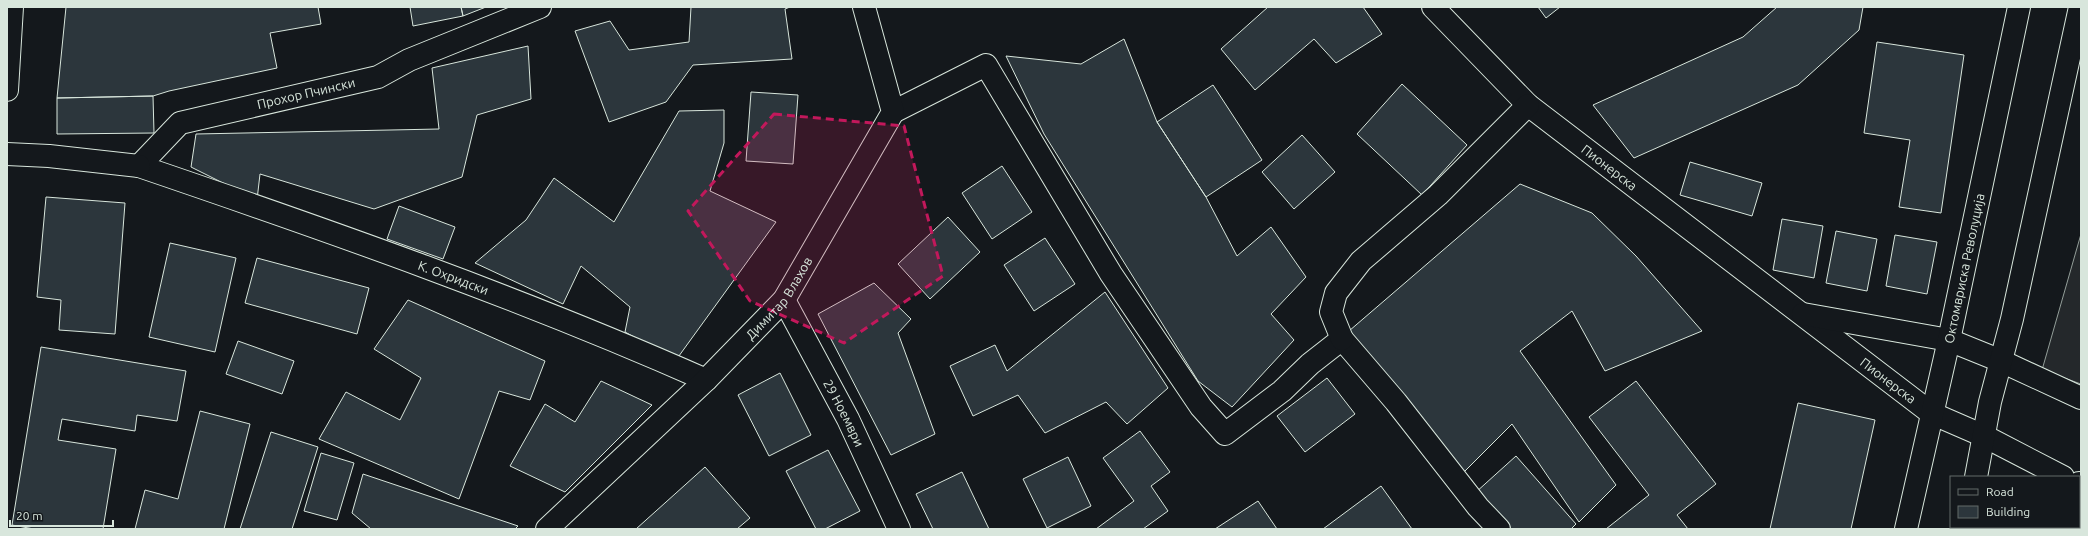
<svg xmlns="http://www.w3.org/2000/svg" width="2088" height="536" font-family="Ubuntu,sans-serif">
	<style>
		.parking { fill: #24282b; stroke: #939e99 }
		.building { fill: #2c363c; stroke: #d8e6dc }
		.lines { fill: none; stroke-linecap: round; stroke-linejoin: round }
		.street-casing { stroke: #d8e6dc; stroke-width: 24 }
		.secondary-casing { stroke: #d8e6dc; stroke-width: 24 }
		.street { stroke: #14181c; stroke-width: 22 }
		.secondary { stroke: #14181c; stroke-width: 22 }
		.marked { fill: #c2185b; fill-opacity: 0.2; stroke: #c2185b; stroke-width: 3; stroke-dasharray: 8 5; stroke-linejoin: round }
		.labels { text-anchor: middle; stroke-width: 3; stroke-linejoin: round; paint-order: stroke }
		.street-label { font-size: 13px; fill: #d8e6dc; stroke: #14181c }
	</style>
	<rect width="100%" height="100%" fill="#14181c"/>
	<path class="parking" d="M 2081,234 L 2081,384 L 2042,370 Z"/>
	<path class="building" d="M 66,7 L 318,7 L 321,24 L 270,33 L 277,68 L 169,91 L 153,96 L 57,98 Z
		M 410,7 L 461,7 L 463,16 L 413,26 Z
		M 461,7 L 486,7 L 463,16 Z
		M 691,7 L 790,7 L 785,9 L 792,59 L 693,65 L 666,102 L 609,122 L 575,31 L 610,21 L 629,50 L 689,42 Z
		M 1268,7 L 1363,7 L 1382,34 L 1336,63 L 1314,39 L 1255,90 L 1221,49 Z
		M 1538,7 L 1560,7 L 1546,18 Z
		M 1777,7 L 1863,7 L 1859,30 L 1798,85 L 1634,158 L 1593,105 L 1743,37 Z
		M 1124,39 L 1157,122 L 1206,197 L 1237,256 L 1271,227 L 1306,277 L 1271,314 L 1294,340 L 1232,407 L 1198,381 L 1044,134 L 1006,56 L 1081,64 Z
		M 1877,42 L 1964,55 L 1941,213 L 1899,207 L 1910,140 L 1864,133 Z
		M 528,46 L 531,99 L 477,115 L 462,177 L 374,209 L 260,174 L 257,200 L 191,167 L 196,134 L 439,129 L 432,68 Z
		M 1402,84 L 1467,145 L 1422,195 L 1357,134 Z
		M 1213,85 L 1262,160 L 1206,197 L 1157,122 Z
		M 751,92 L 798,95 L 793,164 L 746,161 Z
		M 153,96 L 154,133 L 57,134 L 57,98 Z
		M 724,110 L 724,143 L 710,191 L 776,222 L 676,360 L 625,332 L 630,307 L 581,266 L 563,304 L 475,263 L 526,220 L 554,178 L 614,222 L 679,111 Z
		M 1302,135 L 1335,172 L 1294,209 L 1262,172 Z
		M 1690,162 L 1762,183 L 1752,216 L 1680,195 Z
		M 1002,166 L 1032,212 L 992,239 L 962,193 Z
		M 1520,184 L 1592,213 L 1636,256 L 1702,331 L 1605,371 L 1572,311 L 1520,351 L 1616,485 L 1579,522 L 1512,424 L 1463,473 L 1349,331 Z
		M 46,197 L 125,203 L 115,334 L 59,330 L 61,300 L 37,297 Z
		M 399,206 L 455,227 L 443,259 L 387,239 Z
		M 948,217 L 980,252 L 930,299 L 898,264 Z
		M 1782,219 L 1823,226 L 1814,278 L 1773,270 Z
		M 1836,231 L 1877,239 L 1867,291 L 1826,283 Z
		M 1895,235 L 1937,242 L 1927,294 L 1886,286 Z
		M 1045,238 L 1075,284 L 1034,311 L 1004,265 Z
		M 170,243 L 236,258 L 215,352 L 149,337 Z
		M 257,258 L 369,288 L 357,334 L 245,303 Z
		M 874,283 L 911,319 L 898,333 L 935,434 L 891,455 L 818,314 Z
		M 1105,292 L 1168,388 L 1127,424 L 1106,402 L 1045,433 L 1018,395 L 973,416 L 950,366 L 995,345 L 1007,371 Z
		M 408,300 L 545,361 L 530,400 L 499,391 L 459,499 L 319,439 L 346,392 L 400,420 L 421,378 L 374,349 Z
		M 238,341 L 294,361 L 282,394 L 226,374 Z
		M 41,347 L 186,371 L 177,421 L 137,415 L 135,431 L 62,419 L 58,440 L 116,449 L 103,529 L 34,529 L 12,525 Z
		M 780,373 L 811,435 L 769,456 L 738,395 Z
		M 1327,378 L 1355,414 L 1305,452 L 1277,416 Z
		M 601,381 L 652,405 L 565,492 L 510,466 L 545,404 L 575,422 Z
		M 1636,381 L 1716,484 L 1677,515 L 1688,529 L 1606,529 L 1649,495 L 1589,417 Z
		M 1798,403 L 1875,420 L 1851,529 L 1770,529 Z
		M 200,411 L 250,424 L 224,529 L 135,529 L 145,490 L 178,499 Z
		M 1140,431 L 1170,472 L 1151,486 L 1168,511 L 1143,529 L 1096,529 L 1134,501 L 1103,458 Z
		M 271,432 L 318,447 L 292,529 L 240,529 Z
		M 828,450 L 860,511 L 825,529 L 816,529 L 786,471 Z
		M 321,453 L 354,463 L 337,520 L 304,511 Z
		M 1516,456 L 1576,524 L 1571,529 L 1507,529 L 1475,493 Z
		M 1068,457 L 1091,506 L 1047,528 L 1023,479 Z
		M 705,467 L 750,518 L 737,529 L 636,529 Z
		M 962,472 L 989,529 L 933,529 L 916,494 Z
		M 363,474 L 518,526 L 515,529 L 371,529 L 352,513 Z
		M 1381,486 L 1412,529 L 1323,529 Z
		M 1258,501 L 1277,529 L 1215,529 Z"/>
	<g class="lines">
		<defs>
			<g id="street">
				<path id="s1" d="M 540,7 L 409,60 L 378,77 L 180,123 L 139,166 C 330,231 521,298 706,380"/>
				<path id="s2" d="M 1433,7 L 1528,105 L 1931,413 L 1984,436 L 2063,477"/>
				<path d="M 893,112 L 986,65 L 1111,274 L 1201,407 L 1225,434 L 1282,391 L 1310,364 L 1342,339 L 1396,402 L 1478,507 L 1499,529"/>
				<path d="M 7,154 L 49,156 L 139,166"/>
				<path id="s3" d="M 784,300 L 848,419 L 899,529"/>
				<path d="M 1803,314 L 1949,340 L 2001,361 L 2081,398"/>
				<path d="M 1342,339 L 1331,312 L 1336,293 L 1361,261 L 1438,195 L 1528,105"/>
				<path d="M 2079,483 L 2081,484"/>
				<path d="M 2079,523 L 2081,520"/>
				<path id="s4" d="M 547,529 L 706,380 L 784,300 L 893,112 L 864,7"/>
			</g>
			<g id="secondary">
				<path d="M 7,90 L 12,7"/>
				<path d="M 1976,477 L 1990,402 L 2012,319 L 2080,7"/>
				<path id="s5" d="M 1906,529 L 1949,340 L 2019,7"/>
				<path d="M 1965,529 L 1965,527"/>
			</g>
		</defs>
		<use href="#street" class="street-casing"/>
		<use href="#secondary" class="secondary-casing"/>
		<use href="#street" class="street"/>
		<use href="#secondary" class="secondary"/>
	</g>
	<path class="marked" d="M 774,114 L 904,126 L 943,276 L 844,343 L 750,301 L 688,211 Z"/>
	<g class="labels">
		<g class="street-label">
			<text transform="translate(306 93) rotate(-13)" y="5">Прохор Пчински</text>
			<text dy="5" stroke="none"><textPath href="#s2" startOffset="239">Пионерска</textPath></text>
			<text dy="5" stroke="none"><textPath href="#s5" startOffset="267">Октомвриска Револуција</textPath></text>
			<text dy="5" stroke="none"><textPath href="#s1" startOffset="773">К. Охридски</textPath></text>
			<text dy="5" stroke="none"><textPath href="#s4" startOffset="328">Димитар Влахов</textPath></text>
			<text dy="5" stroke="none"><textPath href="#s2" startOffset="590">Пионерска</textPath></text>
			<text dy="5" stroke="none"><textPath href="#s3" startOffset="128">29 Ноември</textPath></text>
		</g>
	</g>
	<rect width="2088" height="536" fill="none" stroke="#d8e6dc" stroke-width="16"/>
	<rect x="1950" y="476" width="130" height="52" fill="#14181c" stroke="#626a69"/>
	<rect x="1958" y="489" width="20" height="6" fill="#14181c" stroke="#626a69"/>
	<text x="1986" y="496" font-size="12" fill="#d8e6dc">Road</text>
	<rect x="1958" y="506" width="20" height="12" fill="#2c363c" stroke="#626a69"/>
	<text x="1986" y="516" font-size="12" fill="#d8e6dc">Building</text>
	<path d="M10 520v6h103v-6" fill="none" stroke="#d8e6dc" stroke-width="2"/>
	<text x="16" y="520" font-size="12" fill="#d8e6dc" stroke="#14181c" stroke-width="3" paint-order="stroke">20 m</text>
</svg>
